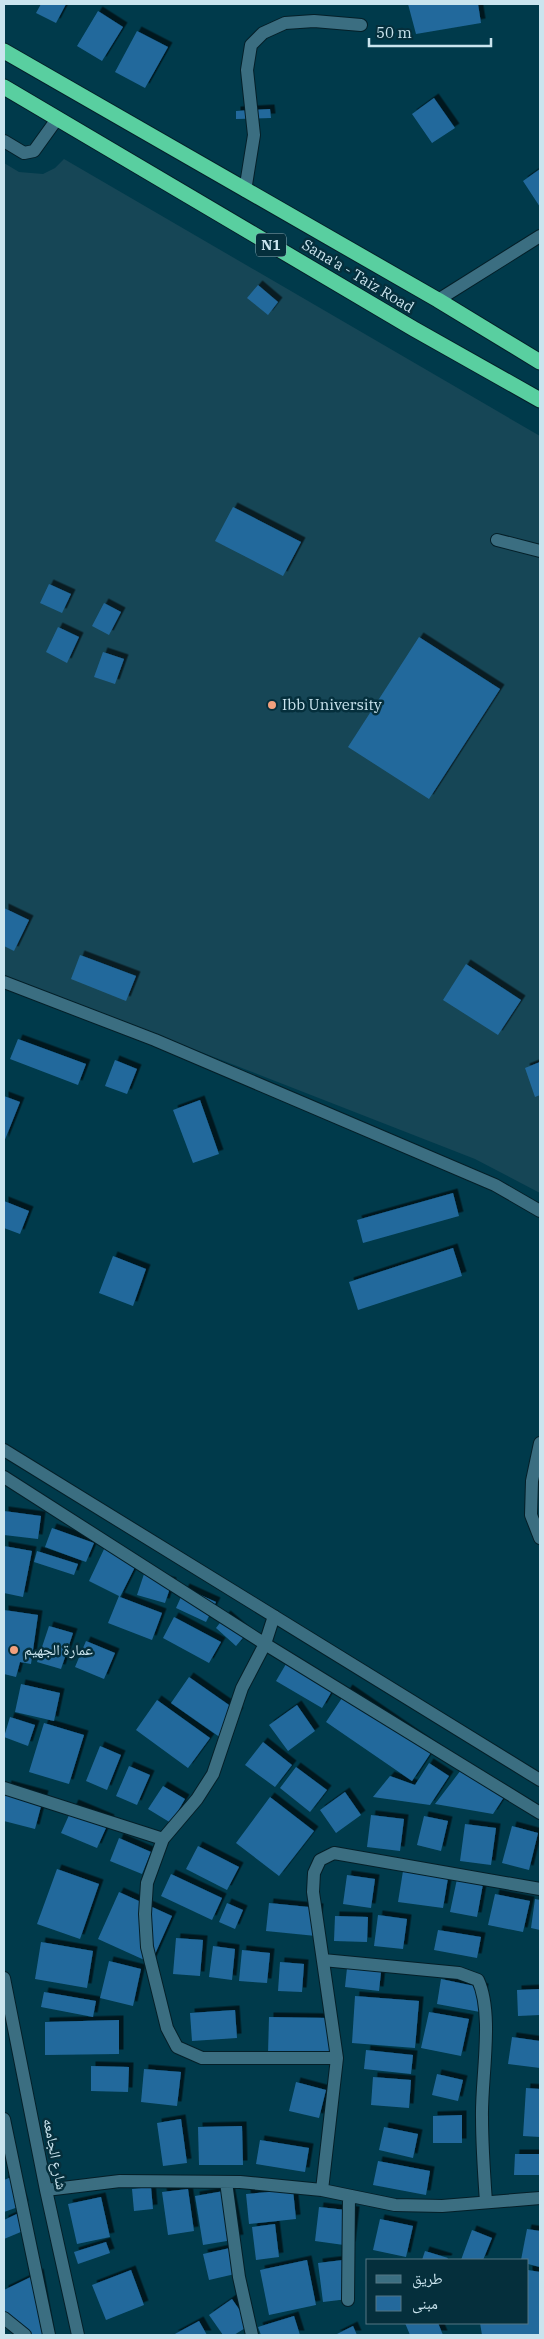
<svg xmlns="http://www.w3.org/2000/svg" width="544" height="2339" font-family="'IBM Plex Serif','Noto Naskh Arabic',serif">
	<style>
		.built { fill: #164656 }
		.building { fill: #23699c; filter: url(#shadow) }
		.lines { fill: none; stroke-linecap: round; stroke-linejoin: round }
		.minor-casing { stroke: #041f28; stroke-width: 14 }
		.highway-casing { stroke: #041f28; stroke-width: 17 }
		.minor { stroke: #3b6e81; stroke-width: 12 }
		.highway { stroke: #59cfa0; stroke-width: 15 }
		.poi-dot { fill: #f2a17e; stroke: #052f3c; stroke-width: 2 }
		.labels { text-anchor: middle; stroke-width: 5; stroke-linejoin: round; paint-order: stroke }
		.shield { fill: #052f3c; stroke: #8faeb9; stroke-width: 1 }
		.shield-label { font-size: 14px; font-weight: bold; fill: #cae4ee }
		.street-label { font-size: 15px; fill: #cae4ee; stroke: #052f3c }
		.poi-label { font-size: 15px; fill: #cae4ee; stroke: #052f3c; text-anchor: start }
	</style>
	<defs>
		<filter id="shadow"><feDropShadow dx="4.5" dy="-4.5" stdDeviation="0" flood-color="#0009"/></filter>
	</defs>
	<rect width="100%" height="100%" fill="#003a4b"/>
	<path class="built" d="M 64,159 L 540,436 L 540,1193 L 475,1159 L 4,975 L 4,163 L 19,172 L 43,174 L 55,168 Z"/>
	<path class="building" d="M 41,4 L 66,4 L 56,23 L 36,13 Z
		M 408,4 L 478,4 L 481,23 L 416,34 Z
		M 98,11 L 123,27 L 102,61 L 77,46 Z
		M 137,31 L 168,47 L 145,88 L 115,72 Z
		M 434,98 L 455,128 L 432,143 L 412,114 Z
		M 270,109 L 271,118 L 236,119 L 236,111 Z
		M 540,169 L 540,207 L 523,181 Z
		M 258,285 L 278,302 L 268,315 L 247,298 Z
		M 233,507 L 301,542 L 283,576 L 215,541 Z
		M 49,584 L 71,594 L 62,613 L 40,603 Z
		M 104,603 L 121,612 L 109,635 L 92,626 Z
		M 58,627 L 79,637 L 67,663 L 46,652 Z
		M 419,637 L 500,689 L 429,799 L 348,747 Z
		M 103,652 L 124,659 L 115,684 L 94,677 Z
		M 4,908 L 29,920 L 14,951 L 4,946 Z
		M 80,955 L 136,976 L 126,1001 L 71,979 Z
		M 466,964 L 521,1000 L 498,1035 L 443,1000 Z
		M 18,1039 L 86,1064 L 78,1085 L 10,1059 Z
		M 115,1060 L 137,1069 L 127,1094 L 105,1086 Z
		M 540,1062 L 540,1095 L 535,1097 L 525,1068 Z
		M 4,1096 L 20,1102 L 4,1142 Z
		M 200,1100 L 219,1154 L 193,1163 L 173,1110 Z
		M 453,1193 L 459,1216 L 363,1243 L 357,1220 Z
		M 4,1201 L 29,1211 L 20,1234 L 4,1228 Z
		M 453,1248 L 462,1276 L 358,1310 L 349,1282 Z
		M 113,1256 L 146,1269 L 133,1306 L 99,1293 Z
		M 4,1511 L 41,1516 L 38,1539 L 4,1535 Z
		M 52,1528 L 94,1543 L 86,1562 L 45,1547 Z
		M 4,1546 L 32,1551 L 23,1597 L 4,1593 Z
		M 105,1547 L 137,1563 L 120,1597 L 162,1613 L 152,1640 L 108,1623 L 119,1596 L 89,1581 Z
		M 37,1551 L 78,1564 L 74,1575 L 34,1562 Z
		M 144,1574 L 172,1582 L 165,1603 L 137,1595 Z
		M 185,1588 L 216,1602 L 206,1622 L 176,1608 Z
		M 4,1610 L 38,1615 L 31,1664 L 20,1662 L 16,1677 L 4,1674 Z
		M 226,1615 L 247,1633 L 236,1646 L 216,1628 Z
		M 174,1617 L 221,1642 L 209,1663 L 163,1638 Z
		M 49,1626 L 73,1633 L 61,1669 L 37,1662 Z
		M 86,1641 L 115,1653 L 104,1679 L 75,1667 Z
		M 286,1664 L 332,1691 L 322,1708 L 276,1681 Z
		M 189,1677 L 239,1712 L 221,1738 L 171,1703 Z
		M 21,1684 L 60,1693 L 54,1721 L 15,1712 Z
		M 348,1689 L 434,1748 L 412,1781 L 326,1722 Z
		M 157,1700 L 210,1738 L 188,1768 L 136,1730 Z
		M 297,1705 L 315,1731 L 288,1751 L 269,1725 Z
		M 10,1717 L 35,1725 L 28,1746 L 4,1737 Z
		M 44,1723 L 84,1735 L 69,1784 L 29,1772 Z
		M 263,1742 L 292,1765 L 275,1787 L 245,1765 Z
		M 100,1746 L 121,1755 L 107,1790 L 86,1781 Z
		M 429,1763 L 449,1776 L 430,1805 L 373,1797 L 390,1776 L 415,1785 Z
		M 129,1766 L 150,1775 L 137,1805 L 116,1796 Z
		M 296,1767 L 327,1790 L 310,1812 L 280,1788 Z
		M 461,1770 L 504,1797 L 493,1814 L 435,1804 Z
		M 7,1785 L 44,1795 L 35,1829 L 4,1821 L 4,1799 Z
		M 163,1786 L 185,1799 L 171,1823 L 148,1809 Z
		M 345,1792 L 361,1815 L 336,1833 L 320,1810 Z
		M 270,1797 L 314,1831 L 279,1876 L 236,1843 Z
		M 74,1804 L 110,1819 L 97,1848 L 61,1833 Z
		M 371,1815 L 404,1819 L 400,1851 L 367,1847 Z
		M 424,1816 L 448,1821 L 441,1851 L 417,1845 Z
		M 465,1824 L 496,1828 L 491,1865 L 460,1861 Z
		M 512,1826 L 538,1833 L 529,1870 L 502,1863 Z
		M 119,1838 L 151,1852 L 142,1874 L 110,1861 Z
		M 198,1846 L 239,1867 L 227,1890 L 186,1869 Z
		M 57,1869 L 99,1884 L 80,1939 L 37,1924 Z
		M 403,1871 L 448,1878 L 443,1908 L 398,1902 Z
		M 171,1874 L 222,1898 L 212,1920 L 161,1896 Z
		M 347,1875 L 375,1879 L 371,1908 L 343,1904 Z
		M 457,1879 L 483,1884 L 477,1917 L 450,1912 Z
		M 119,1892 L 172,1916 L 151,1963 L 98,1939 Z
		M 495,1894 L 530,1901 L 523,1932 L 488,1925 Z
		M 535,1899 L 540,1900 L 540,1930 L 531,1928 Z
		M 227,1903 L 243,1910 L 235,1929 L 219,1922 Z
		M 269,1903 L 319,1908 L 316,1936 L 266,1931 Z
		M 378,1915 L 407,1919 L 403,1949 L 374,1946 Z
		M 335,1916 L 368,1917 L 367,1942 L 334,1941 Z
		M 438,1930 L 481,1937 L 477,1958 L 434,1950 Z
		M 176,1938 L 203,1940 L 200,1976 L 173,1974 Z
		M 41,1942 L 93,1951 L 87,1988 L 35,1979 Z
		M 213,1946 L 235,1949 L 232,1980 L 209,1977 Z
		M 242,1950 L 270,1953 L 267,1983 L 239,1981 Z
		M 109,1961 L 141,1969 L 133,2006 L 100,1998 Z
		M 280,1962 L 304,1964 L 302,1992 L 278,1991 Z
		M 347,1968 L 381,1972 L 379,1991 L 345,1987 Z
		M 441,1979 L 484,1988 L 480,2012 L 437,2004 Z
		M 540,1989 L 540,2015 L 518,2016 L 517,1990 Z
		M 44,1992 L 96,2001 L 93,2017 L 41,2007 Z
		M 355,1996 L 419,2001 L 415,2048 L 352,2043 Z
		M 235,2010 L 237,2038 L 192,2041 L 190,2013 Z
		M 429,2012 L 469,2019 L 461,2056 L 421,2048 Z
		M 269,2017 L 329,2018 L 329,2055 L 268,2054 Z
		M 119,2020 L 119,2054 L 45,2055 L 45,2022 Z
		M 512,2037 L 540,2041 L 540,2068 L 508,2064 Z
		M 366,2050 L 413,2055 L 411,2074 L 364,2069 Z
		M 91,2066 L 129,2067 L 128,2092 L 91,2091 Z
		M 144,2069 L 181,2072 L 177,2106 L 141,2102 Z
		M 437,2074 L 463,2080 L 458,2101 L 432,2095 Z
		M 373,2077 L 411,2080 L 409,2108 L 371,2105 Z
		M 296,2082 L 326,2090 L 319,2118 L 289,2111 Z
		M 526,2088 L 540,2089 L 540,2137 L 523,2136 Z
		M 462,2115 L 462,2143 L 433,2143 L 433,2116 Z
		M 181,2119 L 187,2163 L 163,2166 L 157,2123 Z
		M 242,2126 L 243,2165 L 199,2165 L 198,2127 Z
		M 384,2127 L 418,2134 L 413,2158 L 379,2150 Z
		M 260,2140 L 309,2148 L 305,2172 L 256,2164 Z
		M 515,2154 L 540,2154 L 540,2175 L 514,2175 Z
		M 378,2161 L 430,2171 L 426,2195 L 373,2185 Z
		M 14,2176 L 24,2205 L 4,2212 L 4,2180 Z
		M 151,2187 L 153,2209 L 134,2211 L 132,2189 Z
		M 188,2189 L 194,2231 L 168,2235 L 162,2192 Z
		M 230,2190 L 239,2239 L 203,2245 L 195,2196 Z
		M 293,2190 L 296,2219 L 249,2224 L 246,2194 Z
		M 101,2197 L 110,2237 L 77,2244 L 68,2204 Z
		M 319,2207 L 355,2211 L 351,2246 L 315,2241 Z
		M 21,2212 L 28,2229 L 4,2239 L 4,2220 Z
		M 380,2219 L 413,2226 L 406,2257 L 373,2250 Z
		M 275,2224 L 279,2257 L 256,2260 L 252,2227 Z
		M 527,2229 L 540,2231 L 540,2267 L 528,2264 L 528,2260 L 521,2260 Z
		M 472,2230 L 492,2238 L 483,2260 L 461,2260 Z
		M 106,2242 L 110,2253 L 78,2264 L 74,2252 Z
		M 230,2248 L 235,2274 L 209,2280 L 203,2254 Z
		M 425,2251 L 448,2258 L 447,2260 L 422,2260 Z
		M 307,2260 L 316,2305 L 269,2315 L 260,2270 Z
		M 343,2260 L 348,2299 L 323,2302 L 318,2263 Z
		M 131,2270 L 144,2305 L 106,2320 L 92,2285 Z
		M 528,2270 L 540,2272 L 540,2335 L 482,2335 L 480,2323 L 528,2323 Z
		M 39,2273 L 50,2335 L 26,2335 L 4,2315 L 4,2290 Z
		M 232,2299 L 250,2325 L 234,2335 L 223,2335 L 209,2315 Z
		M 294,2316 L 300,2335 L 261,2335 L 258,2327 Z
		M 199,2321 L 207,2335 L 173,2335 Z
		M 405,2323 L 438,2323 L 443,2335 L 410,2335 Z
		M 353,2326 L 357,2335 L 335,2335 Z"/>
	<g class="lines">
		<defs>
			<path id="minor" d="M 4,141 L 24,153 L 34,151 L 57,119
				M 245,191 L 254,135 L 247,70 L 251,45 L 263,33 L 285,23 L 314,21 L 361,25
				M 438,300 L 540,236
				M 497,540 L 540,551
				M 4,982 L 155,1040 L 495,1185 L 540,1211
				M 540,1443 L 532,1481 L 531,1515 L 540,1538
				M 4,1450 L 540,1780
				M 4,1477 L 265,1644 L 540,1813
				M 274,1616 L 265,1644 L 242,1688 L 213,1774 L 197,1799 L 163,1839 L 147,1883 L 145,1914 L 147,1947 L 167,2028 L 177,2047 L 202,2058 L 337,2058
				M 4,1788 L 163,1839
				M 323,1960 L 459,1973 L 478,1980 C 494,2014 481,2079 482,2117 C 482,2146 484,2174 486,2202
				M 4,1978 L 46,2190 L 78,2335
				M 4,2119 L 49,2335
				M 226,2182 L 239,2277 L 252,2335
				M 46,2190 L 120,2181 L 240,2182 L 322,2190 L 395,2205 L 442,2206 L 540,2198
				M 322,2190 L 337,2058 L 313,1892 L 314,1873 L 320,1860 L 334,1853 L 540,1889
				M 348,2300 L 349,2197
				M 4,2318 L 25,2335"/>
			<path id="highway" d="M 4,51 L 438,300 L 540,362
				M 4,87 L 414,329 L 540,400"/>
		</defs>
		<use href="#minor" class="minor-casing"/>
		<use href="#highway" class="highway-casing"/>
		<use href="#minor" class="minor"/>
		<use href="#highway" class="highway"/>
	</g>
	<g class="poi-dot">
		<circle cx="272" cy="705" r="5"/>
		<circle cx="14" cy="1650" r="5"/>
	</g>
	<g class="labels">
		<rect class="shield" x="256" y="233.5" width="30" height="23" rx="4"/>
		<g class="shield-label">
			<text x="271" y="250">N1</text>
		</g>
		<g class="street-label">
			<text transform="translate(358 276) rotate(31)" y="5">Sana'a - Taiz Road</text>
			<text transform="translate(55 2154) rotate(79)" y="5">شارع الجامعه</text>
		</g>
		<g class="poi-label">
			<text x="282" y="710">Ibb University</text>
			<text x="24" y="1655">عمارة الجهيم</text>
		</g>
	</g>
	<rect width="544" height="2339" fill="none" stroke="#cae4ee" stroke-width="10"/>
	<rect x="366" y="2259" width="162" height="65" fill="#052f3c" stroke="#547783"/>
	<rect x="376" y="2275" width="25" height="8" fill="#3b6e81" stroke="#547783"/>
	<text x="412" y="2284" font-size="15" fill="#cae4ee">طريق</text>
	<rect x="376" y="2296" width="25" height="15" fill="#23699c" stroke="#547783"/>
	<text x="412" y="2309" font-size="15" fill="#cae4ee">مبنى</text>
	<path d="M369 38v8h122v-8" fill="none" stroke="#cae4ee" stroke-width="2.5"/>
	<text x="376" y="38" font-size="15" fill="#cae4ee" stroke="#052f3c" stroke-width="4" paint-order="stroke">50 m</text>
</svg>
